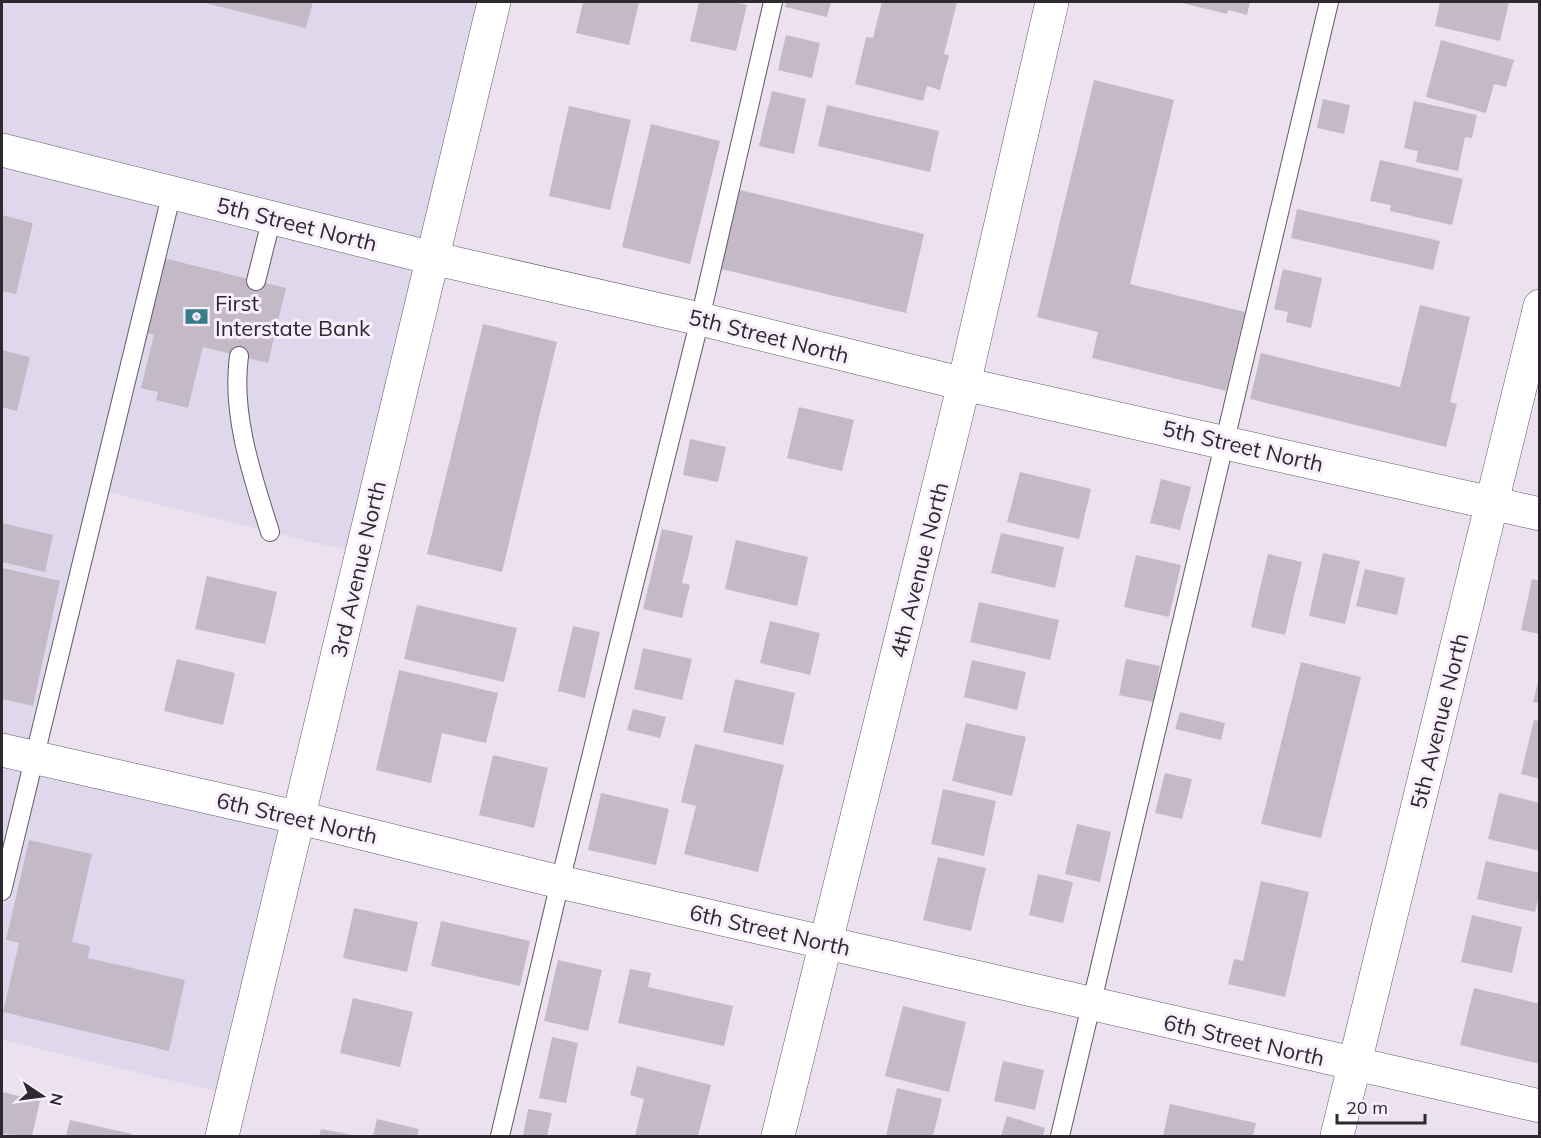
<svg xmlns="http://www.w3.org/2000/svg" width="1541" height="1138" font-family="Mulish,sans-serif">
	<style>
		.commercial { fill: #dfd8ed }
		.building { fill: #c4bac7 }
		.lines { fill: none; stroke-linecap: round; stroke-linejoin: round }
		.service-casing { stroke: #625965; stroke-width: 20 }
		.minor-casing { stroke: #625965; stroke-width: 34 }
		.tertiary-casing { stroke: #625965; stroke-width: 34 }
		.service { stroke: #fff; stroke-width: 18 }
		.minor { stroke: #fff; stroke-width: 33 }
		.tertiary { stroke: #fff; stroke-width: 33 }
		.labels { text-anchor: middle; stroke-width: 6; stroke-linejoin: round; paint-order: stroke }
		.street-label { font-size: 22px; fill: #2e292f; stroke: #f9effc }
		.poi-label { font-size: 22px; fill: #2e292f; stroke: #f9effc; text-anchor: start }
	</style>
	<rect width="100%" height="100%" fill="#ece1ef"/>
	<path class="commercial" d="M 2,2 L 494,2 L 362,554 L 99,490 L 35,757 L 300,818 L 232,1095 L 2,1040 Z"/>
	<path class="building" d="M 201,2 L 313,2 L 306,28 Z
		M 583,2 L 639,2 L 629,45 L 576,33 Z
		M 699,2 L 732,2 L 747,5 L 736,51 L 690,41 Z
		M 786,2 L 831,2 L 827,17 L 785,7 Z
		M 882,2 L 957,2 L 944,54 L 949,55 L 940,90 L 927,86 L 923,101 L 855,84 L 866,37 L 873,38 Z
		M 1178,2 L 1250,2 L 1247,15 L 1228,10 L 1227,14 Z
		M 1440,2 L 1509,2 L 1500,41 L 1435,26 Z
		M 786,35 L 820,43 L 812,78 L 778,70 Z
		M 1441,40 L 1514,60 L 1506,87 L 1494,84 L 1486,113 L 1426,97 Z
		M 1094,80 L 1174,100 L 1130,284 L 1245,312 L 1226,391 L 1092,358 L 1098,332 L 1037,317 Z
		M 772,91 L 806,99 L 794,154 L 759,146 Z
		M 1323,99 L 1350,105 L 1344,134 L 1317,128 Z
		M 1414,101 L 1477,115 L 1472,138 L 1465,137 L 1458,171 L 1416,162 L 1418,151 L 1404,148 Z
		M 827,105 L 939,131 L 930,172 L 818,146 Z
		M 569,106 L 631,120 L 610,210 L 549,196 Z
		M 651,124 L 720,141 L 690,264 L 622,247 Z
		M 1380,160 L 1463,179 L 1452,225 L 1390,211 L 1391,205 L 1370,201 Z
		M 740,190 L 924,234 L 906,313 L 721,269 Z
		M 1297,209 L 1440,241 L 1433,270 L 1291,238 Z
		M 2,215 L 33,223 L 16,294 L 2,291 Z
		M 163,258 L 286,288 L 268,363 L 203,347 L 188,408 L 156,400 L 158,392 L 141,388 L 154,335 L 144,332 Z
		M 1283,269 L 1322,278 L 1311,328 L 1286,322 L 1288,312 L 1274,309 Z
		M 1420,305 L 1470,317 L 1450,402 L 1457,404 L 1446,447 L 1250,399 L 1261,353 L 1400,387 Z
		M 483,324 L 557,342 L 502,572 L 427,554 Z
		M 2,350 L 30,357 L 17,411 L 2,407 Z
		M 799,407 L 854,420 L 842,471 L 787,458 Z
		M 690,439 L 726,447 L 718,482 L 683,475 Z
		M 1020,472 L 1091,489 L 1079,539 L 1007,522 Z
		M 1161,479 L 1191,487 L 1180,530 L 1150,523 Z
		M 2,523 L 53,535 L 45,572 L 2,562 Z
		M 662,529 L 693,536 L 682,583 L 690,585 L 682,618 L 643,609 Z
		M 1001,533 L 1064,547 L 1055,588 L 991,573 Z
		M 736,540 L 808,557 L 797,606 L 725,589 Z
		M 1323,553 L 1360,561 L 1345,624 L 1309,616 Z
		M 1268,554 L 1302,562 L 1285,635 L 1251,627 Z
		M 1136,555 L 1181,565 L 1169,617 L 1124,607 Z
		M 2,568 L 60,581 L 33,706 L 2,699 Z
		M 1365,569 L 1405,578 L 1397,615 L 1356,606 Z
		M 207,576 L 277,592 L 265,644 L 195,629 Z
		M 1532,579 L 1540,581 L 1540,634 L 1521,630 Z
		M 979,602 L 1059,620 L 1050,660 L 970,642 Z
		M 417,605 L 517,628 L 504,682 L 404,659 Z
		M 770,621 L 820,633 L 810,675 L 760,663 Z
		M 573,626 L 600,632 L 585,698 L 558,691 Z
		M 643,648 L 692,659 L 682,700 L 634,689 Z
		M 177,659 L 235,673 L 223,725 L 164,711 Z
		M 1126,659 L 1160,666 L 1153,702 L 1119,695 Z
		M 972,660 L 1026,672 L 1017,710 L 964,697 Z
		M 1301,662 L 1361,677 L 1321,838 L 1261,824 Z
		M 399,670 L 498,693 L 486,743 L 442,733 L 431,783 L 376,770 Z
		M 1540,674 L 1540,703 L 1533,702 Z
		M 735,679 L 795,693 L 783,745 L 723,732 Z
		M 633,709 L 666,717 L 660,738 L 627,730 Z
		M 1180,712 L 1225,723 L 1221,740 L 1175,729 Z
		M 1534,720 L 1540,721 L 1540,779 L 1521,774 Z
		M 966,723 L 1026,737 L 1012,796 L 952,781 Z
		M 695,744 L 784,765 L 758,872 L 684,854 L 696,806 L 681,802 Z
		M 493,755 L 548,768 L 534,828 L 479,815 Z
		M 1165,773 L 1192,779 L 1182,819 L 1155,813 Z
		M 943,789 L 996,801 L 984,856 L 931,844 Z
		M 601,793 L 669,809 L 656,865 L 588,850 Z
		M 1499,793 L 1540,803 L 1540,851 L 1488,839 Z
		M 1077,824 L 1111,832 L 1100,882 L 1065,874 Z
		M 29,840 L 92,854 L 72,942 L 90,946 L 88,958 L 185,980 L 169,1051 L 3,1012 L 19,943 L 6,940 Z
		M 938,857 L 986,868 L 971,931 L 923,920 Z
		M 1486,861 L 1540,873 L 1540,892 L 1535,912 L 1477,899 Z
		M 1038,874 L 1073,882 L 1063,923 L 1029,915 Z
		M 1261,881 L 1309,892 L 1285,997 L 1228,984 L 1234,959 L 1243,961 Z
		M 354,908 L 418,922 L 407,972 L 343,958 Z
		M 1472,915 L 1522,927 L 1512,973 L 1461,962 Z
		M 441,921 L 530,941 L 520,986 L 431,966 Z
		M 558,960 L 602,970 L 588,1031 L 544,1021 Z
		M 630,969 L 651,973 L 648,987 L 733,1006 L 724,1046 L 618,1023 Z
		M 1474,988 L 1540,1004 L 1540,1064 L 1460,1045 Z
		M 353,998 L 413,1012 L 400,1067 L 340,1053 Z
		M 903,1006 L 966,1022 L 949,1092 L 885,1076 Z
		M 552,1037 L 578,1043 L 566,1103 L 539,1098 Z
		M 1003,1061 L 1044,1070 L 1035,1110 L 994,1101 Z
		M 637,1066 L 711,1085 L 698,1136 L 635,1136 L 644,1099 L 630,1095 Z
		M 897,1088 L 942,1099 L 933,1136 L 886,1136 Z
		M 2,1092 L 40,1101 L 32,1136 L 2,1134 Z
		M 1170,1104 L 1256,1123 L 1253,1136 L 1163,1136 Z
		M 528,1109 L 552,1113 L 547,1136 L 523,1136 Z
		M 1007,1116 L 1045,1128 L 1043,1136 L 1001,1136 Z
		M 377,1119 L 419,1129 L 417,1136 L 373,1136 Z
		M 70,1120 L 132,1134 L 131,1136 L 66,1136 Z
		M 321,1129 L 353,1135 L 353,1136 L 319,1136 Z"/>
	<g class="lines">
		<defs>
			<path id="service" d="M 256,281 L 272,217
				M 239,356 C 231,415 252,475 270,532
				M 2,891 L 172,192
				M 500,1136 L 560,882 L 700,319 L 773,2
				M 1060,1136 L 1329,2"/>
			<path id="minor" d="M 2,150 L 432,258 L 700,319 L 964,384 L 1540,514
				M 222,1136 L 494,2
				M 778,1136 L 964,384 L 1052,2
				M 1337,1136 L 1540,306"/>
			<path id="tertiary" d="M 2,750 L 300,818 L 560,882 L 1540,1106"/>
		</defs>
		<use href="#service" class="service-casing"/>
		<use href="#minor" class="minor-casing"/>
		<use href="#tertiary" class="tertiary-casing"/>
		<use href="#service" class="service"/>
		<use href="#minor" class="minor"/>
		<use href="#tertiary" class="tertiary"/>
	</g>
	<defs>
		<symbol id="bank-bare" viewBox="-9 -9 18 18"><path d="M-6-4H6V4H-6ZM0-2.3a2.3 2.3 0 1 0 0 4.6a2.3 2.3 0 1 0 0-4.6Z" fill="#367d87" stroke="#f9effc" stroke-width="2.5" paint-order="stroke"/></symbol>
	</defs>
	<g fill-rule="evenodd">
		<use href="#bank-bare" x="180" y="300" width="33" height="33"/>
	</g>
	<g class="labels">
		<g class="street-label">
			<text transform="translate(297 224) rotate(14)" y="8">5th Street North</text>
			<text transform="translate(769 336) rotate(14)" y="8">5th Street North</text>
			<text transform="translate(1243 446) rotate(13)" y="8">5th Street North</text>
			<text transform="translate(358 569) rotate(-77)" y="8">3rd Avenue North</text>
			<text transform="translate(919 570) rotate(-76)" y="8">4th Avenue North</text>
			<text transform="translate(1439 721) rotate(-76)" y="8">5th Avenue North</text>
			<text transform="translate(297 818) rotate(13)" y="8">6th Street North</text>
			<text transform="translate(770 930) rotate(13)" y="8">6th Street North</text>
			<text transform="translate(1244 1040) rotate(13)" y="8">6th Street North</text>
		</g>
		<g class="poi-label">
			<text x="215" y="311">First<tspan x="215" dy="25">Interstate Bank</tspan></text>
		</g>
	</g>
	<rect width="1541" height="1138" fill="none" stroke="#2e292f" stroke-width="6"/>
	<g transform="translate(42 1096) rotate(103)" stroke="#f9effc" stroke-width="4.5" paint-order="stroke">
	<path d="M0-4.5L10 22L0 15L-10 22Z" fill="#2e292f"/>
	<text y="-9" font-size="16" font-weight="bold" text-anchor="middle" fill="#2e292f">N</text>
	</g>
	<path d="M1337 1114v9h88v-9" fill="none" stroke="#2e292f" stroke-width="3"/>
	<text x="1346" y="1114" font-size="18" fill="#2e292f" stroke="#f9effc" stroke-width="4.5" paint-order="stroke">20 m</text>
</svg>
